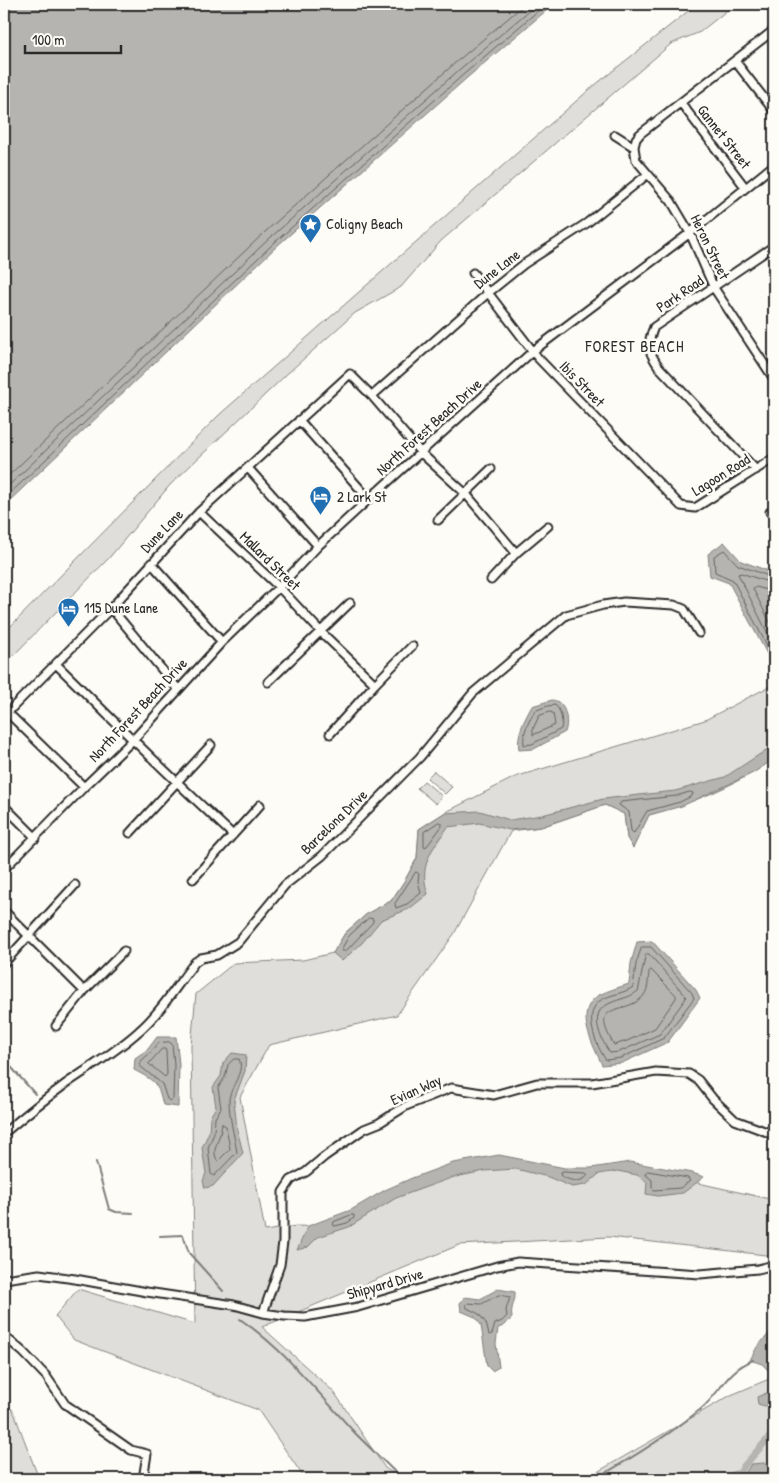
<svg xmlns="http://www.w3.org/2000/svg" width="778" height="1483" font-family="'Patrick Hand',sans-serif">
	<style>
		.green { fill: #dfdeda; stroke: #858482 }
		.water { fill: #b5b4b1; stroke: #7e7d7b }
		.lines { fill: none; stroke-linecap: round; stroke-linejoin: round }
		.shore { stroke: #626261; stroke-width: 1 }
		.stream { stroke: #7e7d7b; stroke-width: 2 }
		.canal { stroke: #b5b4b1; stroke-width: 7 }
		.minor-casing { stroke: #2b2b2b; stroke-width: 11 }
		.minor { stroke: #fdfcf7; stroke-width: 7 }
		.labels { text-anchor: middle; stroke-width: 5; stroke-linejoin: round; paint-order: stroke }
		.street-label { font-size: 15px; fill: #2b2b2b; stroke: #fdfcf7 }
		.poi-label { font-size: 15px; fill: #2b2b2b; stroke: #fdfcf7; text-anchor: start }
		.neighbourhood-label { font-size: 16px; letter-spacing: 1px; fill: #2b2b2b; stroke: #fdfcf7 }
	</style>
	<rect width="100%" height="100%" fill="#fdfcf7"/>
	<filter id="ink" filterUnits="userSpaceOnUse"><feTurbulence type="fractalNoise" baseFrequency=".02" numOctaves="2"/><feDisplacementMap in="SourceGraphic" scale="10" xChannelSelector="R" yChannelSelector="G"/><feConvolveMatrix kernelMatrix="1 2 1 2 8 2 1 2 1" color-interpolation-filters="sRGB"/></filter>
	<g filter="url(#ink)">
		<path class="green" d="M 697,4 L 735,4 L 700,32 L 671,44 L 441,241 L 401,287 L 355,313 L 289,372 L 170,485 L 109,558 L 4,665 L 4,633 L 219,415 L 590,89 Z
			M 774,684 L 774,759 C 737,785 693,803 649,815 L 633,848 L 627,838 L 624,814 L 605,805 L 541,827 L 511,831 L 454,934 L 397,1015 L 269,1045 L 240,1097 L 265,1231 L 296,1226 L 326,1227 L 436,1170 L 506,1161 L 583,1175 L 618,1165 L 774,1200 L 774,1256 L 609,1237 L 459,1245 L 262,1327 L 334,1392 L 385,1468 L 402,1479 L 305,1479 L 258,1410 L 74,1340 L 55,1316 L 78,1289 L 195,1324 L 191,1045 L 196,994 L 234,963 L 303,960 L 333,953 L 345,933 L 368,913 L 391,901 L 405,880 L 417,858 L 419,829 L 444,813 L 515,777 L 705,720 Z
			M 434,771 L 452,787 L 445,794 L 427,778 Z
			M 424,781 L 442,796 L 436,804 L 417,788 Z
			M 774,1377 L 774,1478 L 736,1471 L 714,1479 L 585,1479 L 731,1395 Z
			M 4,1405 L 13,1410 L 39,1479 L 4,1479 Z"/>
		<path class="water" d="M 4,4 L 554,4 L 468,77 L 277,246 L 4,506 Z
			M 724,542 L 741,561 L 774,573 L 774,667 L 729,583 L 710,576 L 708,554 Z
			M 552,700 C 566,701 569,722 565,732 L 534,749 L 519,750 C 516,734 525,719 532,706 Z
			M 774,745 L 774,759 L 753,773 L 682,806 L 649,815 L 633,848 L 627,838 L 624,814 L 605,805 L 541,827 L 510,830 L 479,823 L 448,827 C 432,849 418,866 428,894 L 409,909 L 381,920 L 362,943 L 342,961 L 333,953 L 345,933 L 368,913 L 391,901 L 405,880 L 417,858 L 419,829 L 444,813 L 480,811 L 510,820 L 542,815 L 603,799 L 675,791 L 725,777 Z
			M 652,941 L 696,990 L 700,998 L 668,1042 L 622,1063 L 602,1065 C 594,1046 574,1014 596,997 C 603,992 620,987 629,984 L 631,963 L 637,942 Z
			M 157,1037 L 176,1037 L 179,1064 L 178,1107 L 163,1105 C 158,1083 155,1081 134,1070 L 135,1058 L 148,1049 Z
			M 232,1053 L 246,1055 L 245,1071 L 234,1100 L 237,1129 L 243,1153 L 213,1186 L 205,1188 L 203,1181 L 206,1173 L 202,1148 L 209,1132 L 210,1117 L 216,1107 L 213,1087 L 221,1076 L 223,1063 Z
			M 499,1155 L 565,1168 L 591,1168 L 630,1162 L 692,1173 L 704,1177 L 683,1193 L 658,1196 L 646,1194 L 647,1182 L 637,1175 L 618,1171 L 599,1174 L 586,1185 L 572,1187 L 548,1177 L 516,1169 L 484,1171 L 451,1178 L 396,1198 L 349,1227 L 318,1237 L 308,1247 L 297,1250 L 308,1226 L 351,1210 L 385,1190 L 412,1178 L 453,1163 Z
			M 498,1289 L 515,1292 C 516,1302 510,1306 512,1318 L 504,1326 L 498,1328 L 496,1344 L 499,1367 L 492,1371 L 487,1366 L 481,1325 L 475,1317 L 461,1311 L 460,1303 L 465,1297 L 480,1299 Z
			M 774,1328 L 774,1376 L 762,1364 L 750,1360 L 757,1347 Z
			M 774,1378 L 774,1403 L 765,1406 L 758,1404 L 757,1397 L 769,1392 Z
			M 764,1463 L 774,1472 L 774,1479 L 742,1479 L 751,1464 Z"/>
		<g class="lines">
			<path class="shore" d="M 4,480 L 265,232 L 455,63 L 525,4
				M 4,490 L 270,238 L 460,69 L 537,4
				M 4,499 L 274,243 L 464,74 L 546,4
				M 774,578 L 738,565 L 724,550 L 714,556 L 715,572 L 733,580 L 774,659
				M 774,584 L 741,573 L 738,574 L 774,646
				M 774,592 L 756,587 L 753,589 L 774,630
				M 548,706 L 555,705 C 561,710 563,721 561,729 L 532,744 L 524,745 C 522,733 529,721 535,711 Z
				M 550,712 L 553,713 L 555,725 L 533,735 L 533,729 L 539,716 Z
				M 690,792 L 693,793 L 692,796 L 680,802 L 647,811 L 634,833 L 631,831 L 629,812 L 619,805 L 621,802 L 676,796 Z
				M 439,822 L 442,823 L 442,826 L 427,846 L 424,847 L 424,832 Z
				M 416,872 L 419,874 L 418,881 L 421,893 L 407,904 L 396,908 L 395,904 Z
				M 369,918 L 373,919 L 373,922 L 346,951 L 342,951 L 342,948 L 349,936 Z
				M 642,947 L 651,947 L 692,993 L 694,998 L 664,1038 L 621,1058 L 606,1060 C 596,1046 582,1012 601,1000 C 611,994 623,994 633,987 L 636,964 Z
				M 646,954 L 649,954 L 685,995 L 686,998 L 660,1034 L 619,1052 L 610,1053 C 602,1042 589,1015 605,1006 C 615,999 629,999 638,991 Z
				M 651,970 L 676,995 L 676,998 L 655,1028 L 627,1041 L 614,1045 C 586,998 628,1017 644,995 C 649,988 648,979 649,972 Z
				M 169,1042 L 172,1044 L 174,1064 L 173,1099 L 170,1101 L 167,1099 L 162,1084 L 140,1066 L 141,1061 L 151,1052 L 159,1043 Z
				M 162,1049 L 165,1049 L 166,1051 L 167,1074 L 165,1077 L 149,1064 Z
				M 234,1059 L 239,1059 C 245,1072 230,1087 229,1100 C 229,1117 234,1135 237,1152 L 214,1176 L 211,1174 L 208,1148 L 214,1133 L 215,1118 L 221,1108 L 218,1088 L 225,1077 L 228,1065 Z
				M 222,1124 L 226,1126 L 230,1149 L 218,1161 C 212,1153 216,1146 219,1137 C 221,1133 221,1128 222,1124 Z
				M 648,1171 L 688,1178 L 690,1181 L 680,1188 L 654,1190 L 652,1188 L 652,1180 L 645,1174 Z
				M 563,1172 L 586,1173 L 588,1175 C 581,1184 571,1181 561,1176 L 560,1174 Z
				M 351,1215 L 354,1215 L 354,1218 L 347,1223 L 335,1226 L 333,1225 L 334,1222 Z
				M 499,1295 L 510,1297 L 506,1310 L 507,1316 L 502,1321 L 495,1324 L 492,1334 L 489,1335 L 486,1323 L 479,1314 L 467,1308 L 466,1305 L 468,1303 L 481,1304 Z"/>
			<path class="stream" d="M 4,1059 L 35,1094
				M 96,1162 L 109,1209 L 116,1212 L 133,1213
				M 160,1236 L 183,1235 L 189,1253 L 223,1291
				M 240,1319 C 285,1350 319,1394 356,1434 C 371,1449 387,1464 402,1479
				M 595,1479 C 632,1458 668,1436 701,1409 C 721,1392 726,1371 753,1360"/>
			<path class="canal" d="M 737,1479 L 744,1466 L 774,1432"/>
			<defs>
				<path id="minor" d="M 774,30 L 640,134 L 636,139 L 634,147 L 636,160 L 671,201 L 690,233 L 714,288 L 774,379
					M 735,61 L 774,111
					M 681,103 L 745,187
					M 615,135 L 634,147
					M 473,273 L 538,358 L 681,506 L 695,508 L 774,458
					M 372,396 L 488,293 L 524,264 L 587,223 L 648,174
					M 299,420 L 369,499
					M 248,468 L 318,546
					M 756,470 L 659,367 C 648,351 646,346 654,327 L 774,246
					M 199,512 L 279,587 L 321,632 L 375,684
					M 770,512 L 774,514
					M 438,520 L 491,469
					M 151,563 L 222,642
					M 491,580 L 516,553 L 548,526
					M 111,608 L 178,689
					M 56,664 C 114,722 173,779 233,835
					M 268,682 L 350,603
					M 7,712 L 84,787
					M 4,716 L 111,608 L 199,512 L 350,374 L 372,396 L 421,453 L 466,494 L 516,553
					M 330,734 L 375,684 L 412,646
					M 4,806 L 36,838
					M 130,833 L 211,745
					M 4,869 L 84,787 L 133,740 L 222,642 L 279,587 L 318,546 L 369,499 L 533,351 L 690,233 L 774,165
					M 193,879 L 260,805
					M 4,911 L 84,991
					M 4,963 L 75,885
					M 56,1026 L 84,991 L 124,951
					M 4,1133 C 24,1116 45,1099 67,1083 C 92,1066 117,1051 139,1031 C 160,1013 178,984 195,962 L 201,958 L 217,955 L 238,942 L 285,885 L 322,856 L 420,757 L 473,693 L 566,615 L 603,605 L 624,602 L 674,605 L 684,609 L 699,633
					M 4,1279 L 39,1274 L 75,1279 L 147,1292 L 234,1305 L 263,1313 L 284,1316 L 305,1317 L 358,1307 L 497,1266 L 518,1262 L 700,1274 L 758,1269 L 774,1265
					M 263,1313 L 280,1265 L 283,1242 L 283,1192 L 291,1180 L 306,1172 L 324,1157 L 364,1129 L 379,1123 L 406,1106 L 451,1088 L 494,1095 L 537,1083 L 592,1083 L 656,1072 L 689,1074 L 698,1080 L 713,1099 L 735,1120 L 767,1132 L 774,1137
					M 4,1338 L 10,1341 L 23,1352 L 46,1376 L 65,1404 L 131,1450 L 147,1454 L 143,1479"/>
			</defs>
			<use href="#minor" class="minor-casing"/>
			<use href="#minor" class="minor"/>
		</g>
	</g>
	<defs>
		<symbol id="sight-pin" viewBox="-11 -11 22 30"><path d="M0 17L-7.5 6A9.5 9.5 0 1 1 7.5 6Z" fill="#1f6fb2" stroke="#fdfcf7"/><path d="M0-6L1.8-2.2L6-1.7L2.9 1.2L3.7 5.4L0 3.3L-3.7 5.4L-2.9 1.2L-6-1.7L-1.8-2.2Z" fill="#fff"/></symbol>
		<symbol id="hotel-pin" viewBox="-11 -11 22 30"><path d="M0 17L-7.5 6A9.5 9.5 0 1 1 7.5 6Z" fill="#1f6fb2" stroke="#fdfcf7"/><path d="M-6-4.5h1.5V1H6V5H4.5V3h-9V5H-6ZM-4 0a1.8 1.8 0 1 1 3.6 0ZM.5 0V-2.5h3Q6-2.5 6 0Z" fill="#fff"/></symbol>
	</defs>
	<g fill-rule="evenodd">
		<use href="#sight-pin" x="298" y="212" width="25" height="34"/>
		<use href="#hotel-pin" x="308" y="484" width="25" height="34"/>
		<use href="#hotel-pin" x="56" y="596" width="25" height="34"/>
	</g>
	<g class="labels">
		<g class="street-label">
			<text transform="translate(724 137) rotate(52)" y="5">Gannet Street</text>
			<text transform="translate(710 247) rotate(64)" y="5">Heron Street</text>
			<text transform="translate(497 269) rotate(-38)" y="5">Dune Lane</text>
			<text transform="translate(680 294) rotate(-34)" y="5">Park Road</text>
			<text transform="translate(582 384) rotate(46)" y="5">Ibis Street</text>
			<text transform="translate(429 427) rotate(-42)" y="5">North Forest Beach Drive</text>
			<text transform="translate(721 475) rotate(-32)" y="5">Lagoon Road</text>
			<text transform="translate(162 531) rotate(-46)" y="5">Dune Lane</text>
			<text transform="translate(270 561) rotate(44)" y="5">Mallard Street</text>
			<text transform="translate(138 710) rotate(-47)" y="5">North Forest Beach Drive</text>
			<text transform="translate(334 822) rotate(-44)" y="5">Barcelona Drive</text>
			<text transform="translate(416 1090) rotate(-24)" y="5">Evian Way</text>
			<text transform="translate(385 1284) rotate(-16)" y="5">Shipyard Drive</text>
		</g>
		<g class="poi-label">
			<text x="326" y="229">Coligny Beach</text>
			<text x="337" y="502">2 Lark St</text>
			<text x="84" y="613">115 Dune Lane</text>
		</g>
		<g class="neighbourhood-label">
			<text x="635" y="352">FOREST BEACH</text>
		</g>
	</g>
	<rect width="778" height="1483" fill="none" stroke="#fdfcf7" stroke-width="20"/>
	<rect x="10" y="10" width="758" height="1463" fill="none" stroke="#2b2b2b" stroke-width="2" filter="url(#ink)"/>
	<path d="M25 45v8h96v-8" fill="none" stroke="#2b2b2b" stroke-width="2.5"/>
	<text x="32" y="45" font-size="15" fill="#2b2b2b" stroke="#fdfcf7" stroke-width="4" paint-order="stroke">100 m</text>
</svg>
